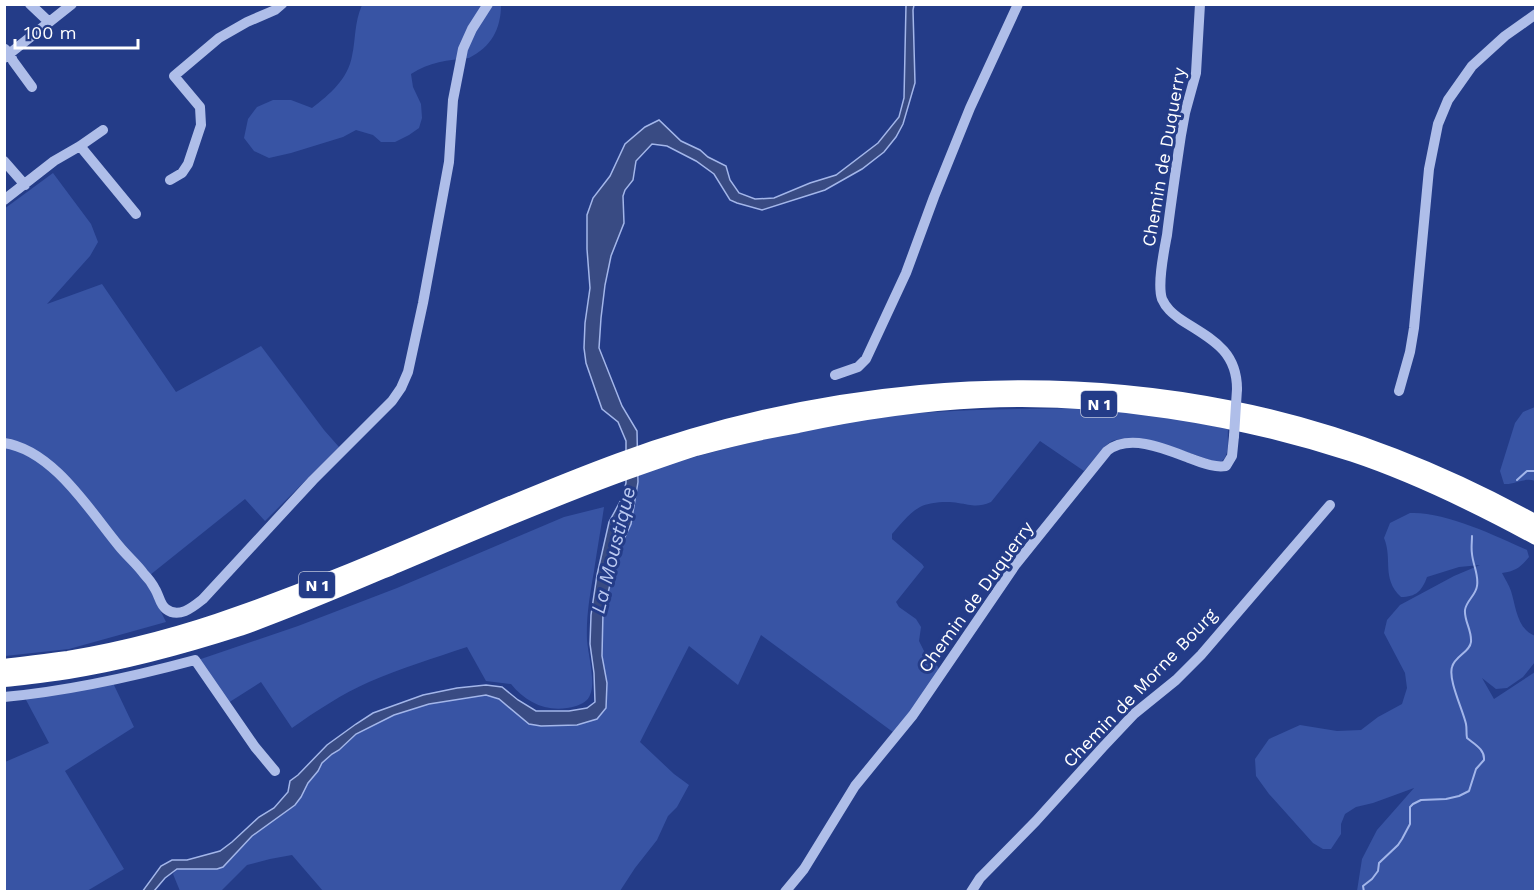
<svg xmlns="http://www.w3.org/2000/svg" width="1540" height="896" font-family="'Work Sans',sans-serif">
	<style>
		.green { fill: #3854a4 }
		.water { fill: #394b83; stroke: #a3b6ea; stroke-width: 1.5 }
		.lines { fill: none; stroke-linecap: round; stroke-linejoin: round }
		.stream { stroke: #a3b6ea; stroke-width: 2 }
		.minor { stroke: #afbee9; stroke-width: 10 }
		.highway { stroke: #fff; stroke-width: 16 }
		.minor-bridge { stroke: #afbee9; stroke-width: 10 }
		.labels { text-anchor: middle; stroke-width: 6; stroke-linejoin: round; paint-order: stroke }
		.shield { fill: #243c88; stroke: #bdc4db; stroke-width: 1.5 }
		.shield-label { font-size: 16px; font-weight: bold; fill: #fff }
		.street-label { font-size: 18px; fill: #fff; stroke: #243c88 }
		.water-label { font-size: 20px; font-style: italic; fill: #bbc9f1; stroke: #243c88 }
	</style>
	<rect width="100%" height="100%" fill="#243c88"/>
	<path class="green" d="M 362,5 L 501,5 C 501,29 491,47 469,58 C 448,60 429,62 411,74 L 413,87 L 421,104 L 422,118 L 419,128 L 409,135 L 395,142 L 381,142 L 373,135 L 356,130 L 343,137 L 291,153 L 269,158 L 254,151 L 244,138 L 248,119 L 257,107 L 273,100 L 291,100 L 312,108 C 329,95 348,79 352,56 C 356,37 354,24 362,5 Z
		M 53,173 L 91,224 L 98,242 L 90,256 L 47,304 L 102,284 L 176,392 L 261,346 L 324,430 L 339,447 L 265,521 L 245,499 L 145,579 L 166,622 L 69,649 L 5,656 L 4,209 Z
		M 1535,407 L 1535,481 C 1524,477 1515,485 1504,484 L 1500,471 L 1515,423 L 1523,412 Z
		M 1102,408 L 1178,419 L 1228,429 C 1227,441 1231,457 1219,463 C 1198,456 1127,428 1109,443 C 1102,448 1091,463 1084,471 L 1040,441 L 991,502 C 977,508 972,505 958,503 C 948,501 929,502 920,507 C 909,513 900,525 892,534 L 892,539 L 922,564 L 924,567 L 896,602 L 899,607 L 916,619 L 921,627 L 919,641 L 924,651 L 934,660 L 941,673 L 897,735 L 761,635 L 738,685 L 689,646 L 640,742 L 674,774 L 689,785 L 677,807 L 668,816 L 657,840 L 635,868 L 620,891 L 323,891 L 292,855 L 270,859 L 247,865 L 221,891 L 180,891 L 173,874 L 177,869 L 217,869 L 223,867 L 252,836 L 295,805 L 301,797 L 308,783 L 318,771 L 322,763 L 332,754 L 339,750 L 356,734 L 394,715 L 429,704 L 486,695 L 499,699 L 529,724 L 541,726 L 558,725 L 597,719 L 607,683 L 602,656 L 603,612 L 619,550 L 631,524 L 640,473 C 729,446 828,421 920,413 C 981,408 1042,409 1102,408 Z
		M 604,507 C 601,529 597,550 594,571 C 590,594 586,617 587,640 C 588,654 596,683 590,695 C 588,701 582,704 576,706 C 550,714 527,704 511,684 L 486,681 L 467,647 C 434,658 401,668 369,682 C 342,694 316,711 292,728 L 261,682 L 228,703 L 198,660 L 298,626 L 397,588 L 564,517 Z
		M 1410,513 C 1443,511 1497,536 1527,550 L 1529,557 C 1520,568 1516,571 1502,573 C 1505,579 1509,585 1511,591 C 1516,607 1517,629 1535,636 L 1535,662 L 1523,677 L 1507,688 L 1496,689 L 1482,678 L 1494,699 L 1535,672 L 1535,891 L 1357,891 L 1362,859 L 1377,830 L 1414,788 L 1373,803 L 1356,807 L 1345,814 L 1341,824 L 1341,834 L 1331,849 L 1323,849 L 1313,843 L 1269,794 L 1256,776 L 1255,759 L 1269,739 L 1300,725 L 1337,731 L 1361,730 L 1378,717 L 1402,704 L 1407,688 L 1405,673 L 1384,633 L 1387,620 L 1400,605 L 1454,576 L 1480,565 L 1459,567 L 1427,577 C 1422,591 1416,597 1401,597 C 1381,578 1393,560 1384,538 L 1390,523 Z
		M 113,683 L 134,727 L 65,771 L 124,869 L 87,891 L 5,892 L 5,762 L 49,743 L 25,698 Z"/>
	<path class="water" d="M 906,5 L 914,5 L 913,10 L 915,83 L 903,124 L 896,137 L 884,152 L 862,169 L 825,190 L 762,210 L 737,203 L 730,200 L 714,174 L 696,161 L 667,146 L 652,144 L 636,161 L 633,180 L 625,190 L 623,196 L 624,223 L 611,256 L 605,285 L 601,318 L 599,348 L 622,406 L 637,431 L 638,482 L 631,524 L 619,550 L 603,612 L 602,656 L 607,683 L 606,708 L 597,719 L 577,725 L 541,726 L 529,724 L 499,699 L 486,695 L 429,704 L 394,715 L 356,734 L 339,750 L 332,754 L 322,763 L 318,771 L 308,783 L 301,797 L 295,805 L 252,836 L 223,867 L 217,869 L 177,869 L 165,878 L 154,891 L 142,892 L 161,866 L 172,860 L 187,860 L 220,851 L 232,842 L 259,817 L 274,808 L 288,792 L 290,781 L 298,775 L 327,745 L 356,724 L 373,713 L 423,695 L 457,688 L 486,685 L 502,687 L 518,700 L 536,711 L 569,711 L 587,708 L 595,702 L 594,673 L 590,644 L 591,615 L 597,575 L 609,522 L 622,498 L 626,483 L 626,441 L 618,422 L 602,409 L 586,363 L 584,348 L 585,323 L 590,288 L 587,249 L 587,215 L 593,198 L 610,176 L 625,144 L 645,127 L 659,120 L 681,141 L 700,150 L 708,157 L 726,166 L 730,180 L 739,193 L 755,199 L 774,198 L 810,183 L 836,175 L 878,143 L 899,117 L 904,98 Z"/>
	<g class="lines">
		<path class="stream" d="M 1517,480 L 1527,471 L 1536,471
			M 1364,892 L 1363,886 L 1372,879 L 1378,871 L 1379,863 L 1398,845 L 1402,839 L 1410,824 L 1410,807 L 1413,804 L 1421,800 L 1446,799 L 1459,796 L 1469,791 L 1476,769 L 1484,760 C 1485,749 1474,744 1467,738 C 1466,733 1467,729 1466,724 C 1463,710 1448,680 1452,667 C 1455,656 1470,652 1471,642 C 1472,630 1464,621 1465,610 C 1466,601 1476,595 1477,586 C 1479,575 1473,565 1472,554 C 1471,548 1472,542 1472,536"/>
		<path class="minor" d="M 30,4 L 49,22
			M 1200,4 L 1196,73 L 1185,113 L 1181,135 C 1176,169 1171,202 1167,235 C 1164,251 1157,284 1162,299 C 1166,308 1172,313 1180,319 C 1209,338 1237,349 1237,389
			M 5,49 L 10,54 L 13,61 L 32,87
			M 4,58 L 72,4
			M 80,146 L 136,214
			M 4,161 L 25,185
			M 170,180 L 182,173 L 188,164 L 201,125 L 200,107 L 174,76 L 219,38 L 247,22 L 275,10 L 282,4
			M 4,200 L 54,161 L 80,146 L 103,130
			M 835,375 L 858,367 L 866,359 L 906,273 L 934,197 L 970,108 L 1018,4
			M 1399,391 L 1410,352 L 1414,328 L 1429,169 L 1438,124 L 1448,100 L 1472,66 L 1505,36 L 1536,14
			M 4,443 C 53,450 90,511 119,546 C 127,556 137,564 144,574 C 148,578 152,583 155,589 C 159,595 160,605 166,609 C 179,619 193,607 203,599 L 313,480 L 392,401 L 401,388 L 408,372 L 423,303 L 449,162 L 453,100 L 463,49 L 472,29 L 488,4
			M 4,697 C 70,691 132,677 195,660 L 255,747 L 275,771
			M 785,892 L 804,869 L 855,786 L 913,715 L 1016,564 L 1107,451 C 1129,433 1166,449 1189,458 C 1201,462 1213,468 1226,466 L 1232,456 L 1234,436
			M 971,892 L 980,878 L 1036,821 L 1103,747 L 1134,714 L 1176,680 L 1201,655 L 1330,505"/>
		<path class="highway" d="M 4,667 C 26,664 47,662 68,659 C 126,649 184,634 239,614 C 368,569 491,508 619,461 C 812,390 1026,368 1228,408 C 1336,429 1440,470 1536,523
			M 4,679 C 26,677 47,674 68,671 C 126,662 184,646 240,628 C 288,611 335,591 382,571 C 458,539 534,506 612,477 C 640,467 668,457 696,448 C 729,439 763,431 798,425 C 858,412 919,403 981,400 C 1102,394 1237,416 1353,454 C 1416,475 1477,505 1536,537"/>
		<path class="minor-bridge" d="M 1234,436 L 1237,389"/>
	</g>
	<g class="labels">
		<g class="shield">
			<rect x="1081" y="391" width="36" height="26" rx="4.5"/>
			<rect x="299" y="572" width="36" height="26" rx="4.5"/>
		</g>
		<g class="shield-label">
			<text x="1099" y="410">N 1</text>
			<text x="317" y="591">N 1</text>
		</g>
		<g class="street-label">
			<text transform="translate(1164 157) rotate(-80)" y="6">Chemin de Duquerry</text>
			<text transform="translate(976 597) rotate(-54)" y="6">Chemin de Duquerry</text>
			<text transform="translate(1140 688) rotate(-46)" y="6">Chemin de Morne Bourg</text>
		</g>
		<g class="water-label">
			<text transform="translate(613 550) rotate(-76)" y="7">La Moustique</text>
		</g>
	</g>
	<rect width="1540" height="896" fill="none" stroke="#ffffff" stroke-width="12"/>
	<path d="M15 39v9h123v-9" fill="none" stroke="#ffffff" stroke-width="3"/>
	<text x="24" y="39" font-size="18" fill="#ffffff" stroke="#243c88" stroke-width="4.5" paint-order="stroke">100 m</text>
</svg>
